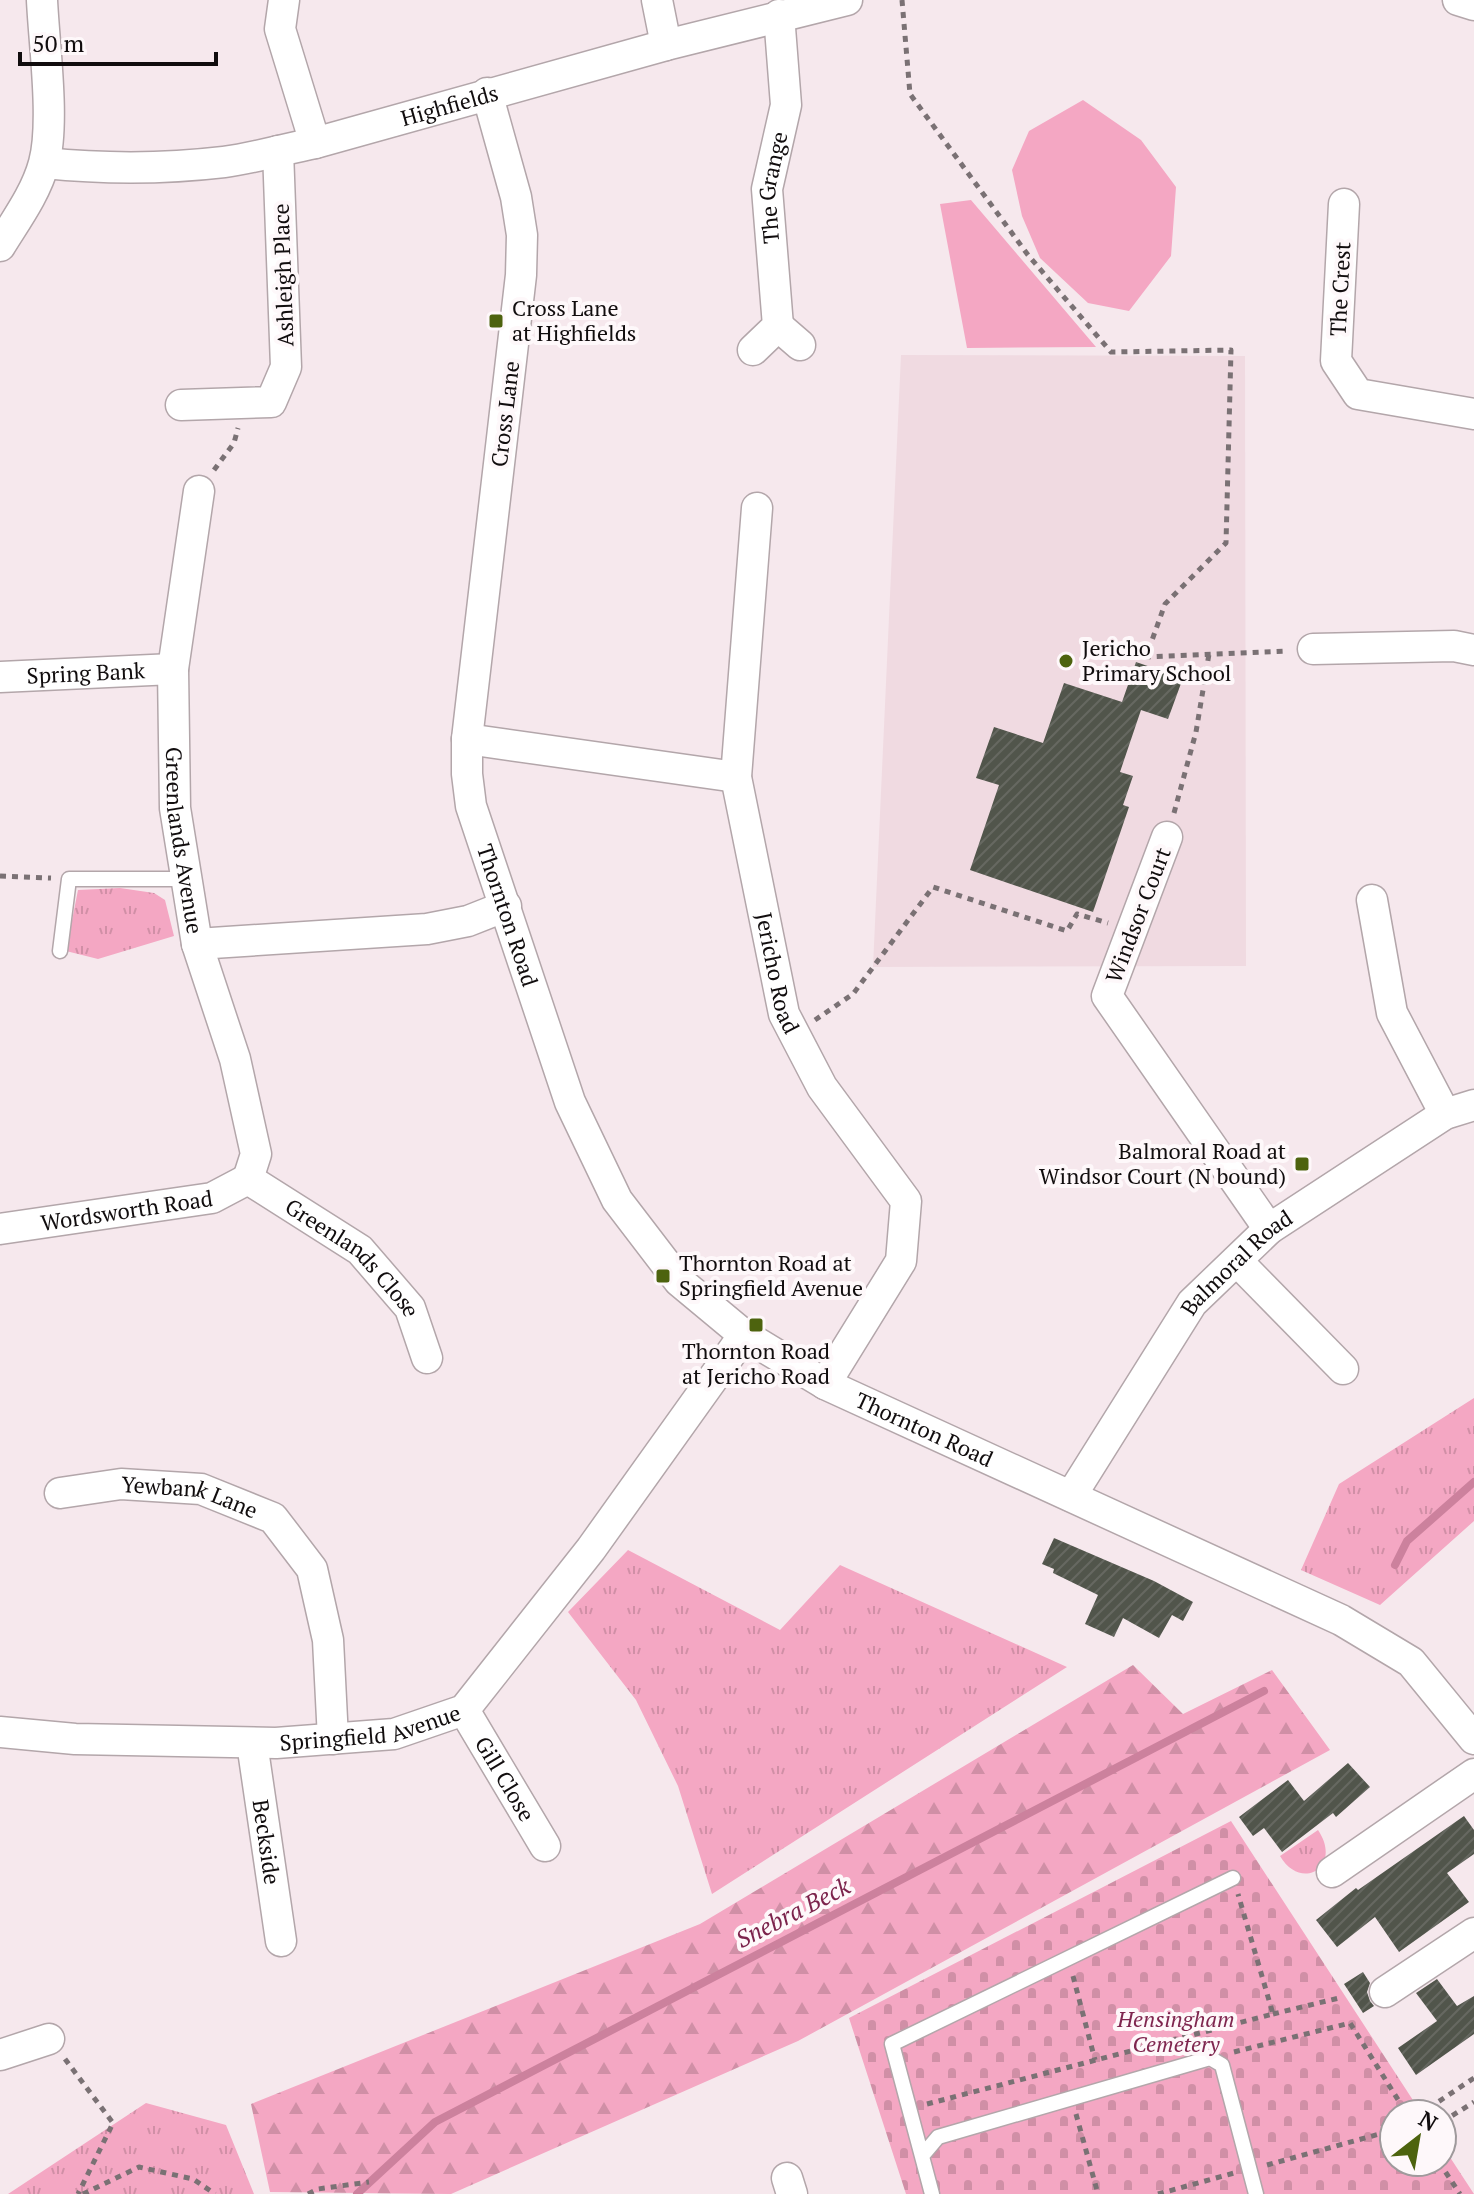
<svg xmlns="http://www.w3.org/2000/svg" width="1474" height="2194" font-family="'PT Serif',serif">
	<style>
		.built { fill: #f0dae1 }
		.grass { fill: url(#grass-tufts) }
		.forest { fill: url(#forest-firs) }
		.cemetery { fill: url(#cemetery-stones) }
		.park { fill: #f4a7c3 }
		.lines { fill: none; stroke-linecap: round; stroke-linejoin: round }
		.stream { stroke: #cc819d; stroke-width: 8 }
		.building { fill: url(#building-hatch) }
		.lane-casing { stroke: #b3a6aa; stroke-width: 17 }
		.street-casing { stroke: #b3a6aa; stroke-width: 33 }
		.path { stroke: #7a7174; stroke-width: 5; stroke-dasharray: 6 6; stroke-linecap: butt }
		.lane { stroke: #fff; stroke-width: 14 }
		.street { stroke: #fff; stroke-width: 30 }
		.poi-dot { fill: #4d630e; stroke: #fef8fa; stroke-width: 3 }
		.labels { text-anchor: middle; stroke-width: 8; stroke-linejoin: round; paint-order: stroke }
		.street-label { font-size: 22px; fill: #110d0e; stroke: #fef8fa }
		.poi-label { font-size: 22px; fill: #110d0e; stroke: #fef8fa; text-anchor: start }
		.park-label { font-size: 22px; font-style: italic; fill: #7f264f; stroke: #fef8fa }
		.water-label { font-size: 24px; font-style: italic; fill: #7c234c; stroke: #fef8fa }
	</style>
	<defs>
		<pattern id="grass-tufts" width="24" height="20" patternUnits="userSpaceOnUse" patternTransform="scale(2)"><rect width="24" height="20" fill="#f4a7c3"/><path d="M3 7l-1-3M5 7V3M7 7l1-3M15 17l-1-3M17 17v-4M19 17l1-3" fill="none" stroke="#d08fa6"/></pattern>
		<pattern id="forest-firs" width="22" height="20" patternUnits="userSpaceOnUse" patternTransform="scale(2)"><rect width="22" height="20" fill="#f4a7c3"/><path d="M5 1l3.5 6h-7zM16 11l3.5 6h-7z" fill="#d08fa6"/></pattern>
		<pattern id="cemetery-stones" width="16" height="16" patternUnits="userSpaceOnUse" patternTransform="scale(2)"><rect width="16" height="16" fill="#f4a7c3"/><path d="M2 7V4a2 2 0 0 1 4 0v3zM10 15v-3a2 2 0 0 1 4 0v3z" fill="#d08fa6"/></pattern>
		<pattern id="building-hatch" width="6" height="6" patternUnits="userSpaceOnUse" patternTransform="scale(2)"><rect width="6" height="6" fill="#51554b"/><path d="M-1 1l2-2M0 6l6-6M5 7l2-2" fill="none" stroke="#666861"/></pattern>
	</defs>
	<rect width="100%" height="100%" fill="#f6e8ed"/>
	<path class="built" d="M 901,355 L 1245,356 L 1246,966 L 873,967 Z"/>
	<path class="grass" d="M 120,888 L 154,893 L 165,900 L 174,936 L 98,959 L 66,951 L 78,890 Z
		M 1474,1398 L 1474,1521 L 1380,1605 L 1301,1570 L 1339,1484 Z
		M 628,1550 L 780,1630 L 840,1565 L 1067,1667 L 712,1894 L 678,1786 L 636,1700 L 568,1612 Z
		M 1318,1830 C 1343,1867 1301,1892 1280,1856 Z
		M 146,2103 L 226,2125 L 254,2194 L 8,2194 Z"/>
	<path class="forest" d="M 1133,1665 L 1183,1714 L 1272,1670 L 1330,1750 L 798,2041 L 451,2194 L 270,2192 L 251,2104 L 700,1924 Z"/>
	<path class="cemetery" d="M 1231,1821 L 1422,2114 L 1394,2114 L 1394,2162 L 1442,2162 L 1442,2145 L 1474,2194 L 906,2194 L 849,2018 Z"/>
	<path class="park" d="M 1083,100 L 1141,140 L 1176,187 L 1171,256 L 1129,311 L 1088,303 L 1040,258 L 1022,216 L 1012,170 L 1029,131 Z
		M 971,200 L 1096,347 L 967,348 L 940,204 Z"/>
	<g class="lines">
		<path class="stream" d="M 1395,1565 L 1407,1541 L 1474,1482
			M 357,2194 L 435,2122 L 1264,1691"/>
	</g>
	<path class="building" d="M 1136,662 L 1183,678 L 1168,719 L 1141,710 L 1120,772 L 1133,776 L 1123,805 L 1129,807 L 1093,912 L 970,870 L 999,785 L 976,778 L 994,727 L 1043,743 L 1064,683 L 1122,702 Z
		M 1054,1538 L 1154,1581 L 1193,1602 L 1183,1621 L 1172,1615 L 1159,1638 L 1123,1618 L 1114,1637 L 1085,1624 L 1098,1595 L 1053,1573 L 1054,1569 L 1042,1564 Z
		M 1348,1763 L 1370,1787 L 1336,1817 L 1333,1813 L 1282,1852 L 1264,1828 L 1253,1836 L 1239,1817 L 1288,1780 L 1304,1801 Z
		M 1464,1816 L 1474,1830 L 1474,1854 L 1447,1873 L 1469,1902 L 1399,1952 L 1375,1917 L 1337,1947 L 1316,1920 L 1356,1888 L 1358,1890 Z
		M 1363,1972 L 1370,1983 L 1367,1992 L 1370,2001 L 1374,2006 L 1363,2013 L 1344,1984 Z
		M 1437,1979 L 1457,2006 L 1474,1996 L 1474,2034 L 1416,2075 L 1398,2048 L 1437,2021 L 1416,1993 Z"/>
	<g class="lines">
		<defs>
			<path id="lane" d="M 60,951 L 69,879 L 186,879
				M 922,2156 L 938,2137 L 1210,2058 L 1222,2065 L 1256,2194
				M 932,2194 L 892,2044 L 1233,1878"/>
			<g id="street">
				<path d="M 284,0 L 280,29 L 315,143"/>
				<path d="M 657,0 L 666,45"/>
				<path d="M 1458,0 L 1474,5"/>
				<path id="s1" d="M 487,93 L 516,197 L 522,235 L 521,275 L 467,739 L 467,774 L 471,806 L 570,1102 L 617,1200 L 679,1281 L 744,1335 L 825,1384 L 1341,1620 L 1411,1662 L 1474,1739"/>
				<path id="s2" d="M 45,163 C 104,169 164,169 224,162 C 254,158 285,149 315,143 L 666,45 L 847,0"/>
				<path d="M 1344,204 L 1336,361 L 1358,394 L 1474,414"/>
				<path d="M 0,246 C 16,220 36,193 44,163 C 55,123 44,44 42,0"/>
				<path d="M 778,326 L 800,345"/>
				<path id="s3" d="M 753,350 L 778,326 L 767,189 L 786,105 L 779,15"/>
				<path d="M 181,405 L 271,402 L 286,367 L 278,151"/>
				<path id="s4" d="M 199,491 L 173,669 L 175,808 L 197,944 L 235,1059 L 256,1154 L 248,1179"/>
				<path id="s5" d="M 757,508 L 736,777 L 784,1014 L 822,1087 L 906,1201 L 901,1261 L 825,1384"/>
				<path d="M 1313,649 L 1454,646 L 1474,650"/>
				<path id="s6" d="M 0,677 L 173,669"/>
				<path d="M 467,739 L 736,777"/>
				<path d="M 1167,837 L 1107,996 L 1269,1229"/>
				<path d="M 1372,900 L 1392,1013 L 1445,1114"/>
				<path d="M 197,944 L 427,929 L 468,921 L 506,906"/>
				<path id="s7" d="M 248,1179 L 360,1250 L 410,1308 L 427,1358"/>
				<path id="s8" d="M 0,1229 L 212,1198 L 248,1179"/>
				<path d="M 1237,1261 L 1343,1369"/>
				<path id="s9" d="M 60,1493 L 121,1484 L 201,1489 L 273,1518 L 312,1569 L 328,1640 L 333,1739"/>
				<path id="s10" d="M 1071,1496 L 1192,1303 L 1269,1229 L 1445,1114 L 1474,1105"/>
				<path id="s11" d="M 464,1710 L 545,1846"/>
				<path id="s12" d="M 0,1732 L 75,1739 L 276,1743 L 394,1734 L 464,1710 L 591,1549 L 744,1335"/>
				<path id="s13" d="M 252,1743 L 281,1941"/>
				<path d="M 1332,1872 L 1474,1774"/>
				<path d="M 1385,1992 L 1474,1933"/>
				<path d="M 0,2055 L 49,2039"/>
				<path d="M 787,2178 L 792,2194"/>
			</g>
		</defs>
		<use href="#lane" class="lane-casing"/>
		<use href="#street" class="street-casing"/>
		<path class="path" d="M 902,0 L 910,94 L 1028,255 L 1111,352 L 1231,350 L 1226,543 L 1165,604 L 1146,657 L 1287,651
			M 214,470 L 234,443 L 238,428
			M 1174,813 L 1196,732 L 1209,654
			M 0,876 L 51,878
			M 815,1020 L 853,994 L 933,887 L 1067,931 L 1077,914 L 1108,923
			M 1073,1976 L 1095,2060
			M 1273,2014 L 1339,1998
			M 1234,2052 L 1350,2023 L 1407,2114
			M 65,2059 L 113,2123 L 78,2194
			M 927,2104 L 1273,2014 L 1238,1894
			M 1429,2108 L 1474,2078
			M 1076,2114 L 1098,2194
			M 1442,2122 L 1474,2102
			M 1439,2162 L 1460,2194
			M 1267,2165 L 1394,2130
			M 83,2194 L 139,2167 L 193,2179 L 215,2194
			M 308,2194 L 318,2189 L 369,2182
			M 1158,2194 L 1234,2173"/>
		<use href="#lane" class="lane"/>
		<use href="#street" class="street"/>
	</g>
	<g class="poi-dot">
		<rect x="488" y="313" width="16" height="16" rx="4"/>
		<circle cx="1066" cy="661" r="8"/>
		<rect x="1294" y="1156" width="16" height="16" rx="4"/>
		<rect x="655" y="1268" width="16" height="16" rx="4"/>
		<rect x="748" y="1317" width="16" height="16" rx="4"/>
	</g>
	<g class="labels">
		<g class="street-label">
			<text dy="8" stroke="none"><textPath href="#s2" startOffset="412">Highfields</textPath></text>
			<text dy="8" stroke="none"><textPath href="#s3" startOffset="174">The Grange</textPath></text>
			<text transform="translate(283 275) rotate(-92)" y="8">Ashleigh Place</text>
			<text transform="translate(1340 289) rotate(-87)" y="8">The Crest</text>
			<text transform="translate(505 414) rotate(-83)" y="8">Cross Lane</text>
			<text dy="8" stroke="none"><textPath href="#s6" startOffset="86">Spring Bank</textPath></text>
			<text dy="8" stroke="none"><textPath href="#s4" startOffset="352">Greenlands Avenue</textPath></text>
			<text dy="8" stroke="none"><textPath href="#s1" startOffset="836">Thornton Road</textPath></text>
			<text transform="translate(1138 915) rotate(-69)" y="8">Windsor Court</text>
			<text dy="8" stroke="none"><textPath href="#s5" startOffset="470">Jericho Road</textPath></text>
			<text dy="8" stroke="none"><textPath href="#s8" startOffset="128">Wordsworth Road</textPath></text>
			<text dy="8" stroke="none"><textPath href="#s7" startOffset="132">Greenlands Close</textPath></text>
			<text dy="8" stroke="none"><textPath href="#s10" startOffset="288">Balmoral Road</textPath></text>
			<text dy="8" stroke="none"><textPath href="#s1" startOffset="1532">Thornton Road</textPath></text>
			<text dy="8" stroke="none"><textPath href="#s9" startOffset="132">Yewbank Lane</textPath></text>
			<text dy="8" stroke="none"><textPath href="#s12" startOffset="372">Springfield Avenue</textPath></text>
			<text dy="8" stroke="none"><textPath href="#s11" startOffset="80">Gill Close</textPath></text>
			<text dy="8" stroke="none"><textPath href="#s13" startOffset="100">Beckside</textPath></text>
		</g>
		<g class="poi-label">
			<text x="512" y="316">Cross Lane<tspan x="512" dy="25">at Highfields</tspan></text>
			<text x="1082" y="656">Jericho<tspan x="1082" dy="25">Primary School</tspan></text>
			<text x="1286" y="1159" text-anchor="end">Balmoral Road at<tspan x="1286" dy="25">Windsor Court (N bound)</tspan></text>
			<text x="679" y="1271">Thornton Road at<tspan x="679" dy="25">Springfield Avenue</tspan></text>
			<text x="756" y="1359" text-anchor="middle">Thornton Road<tspan x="756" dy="25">at Jericho Road</tspan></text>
		</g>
		<g class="park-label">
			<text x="1176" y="2027">Hensingham<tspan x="1176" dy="25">Cemetery</tspan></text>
		</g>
		<g class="water-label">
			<text transform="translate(793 1913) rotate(-27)" y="8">Snebra Beck</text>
		</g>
	</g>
	<g transform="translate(1418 2138) rotate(31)"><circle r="38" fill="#fef8fa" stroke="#9f9a9c" stroke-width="2"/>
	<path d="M0-6L14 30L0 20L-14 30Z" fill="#4d630e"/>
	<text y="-12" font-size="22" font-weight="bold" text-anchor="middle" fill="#110d0e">N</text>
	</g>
	<path d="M20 52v12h196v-12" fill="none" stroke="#110d0e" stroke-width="4"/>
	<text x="32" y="52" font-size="24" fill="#110d0e" stroke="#fef8fa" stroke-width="6" paint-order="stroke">50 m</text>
</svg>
